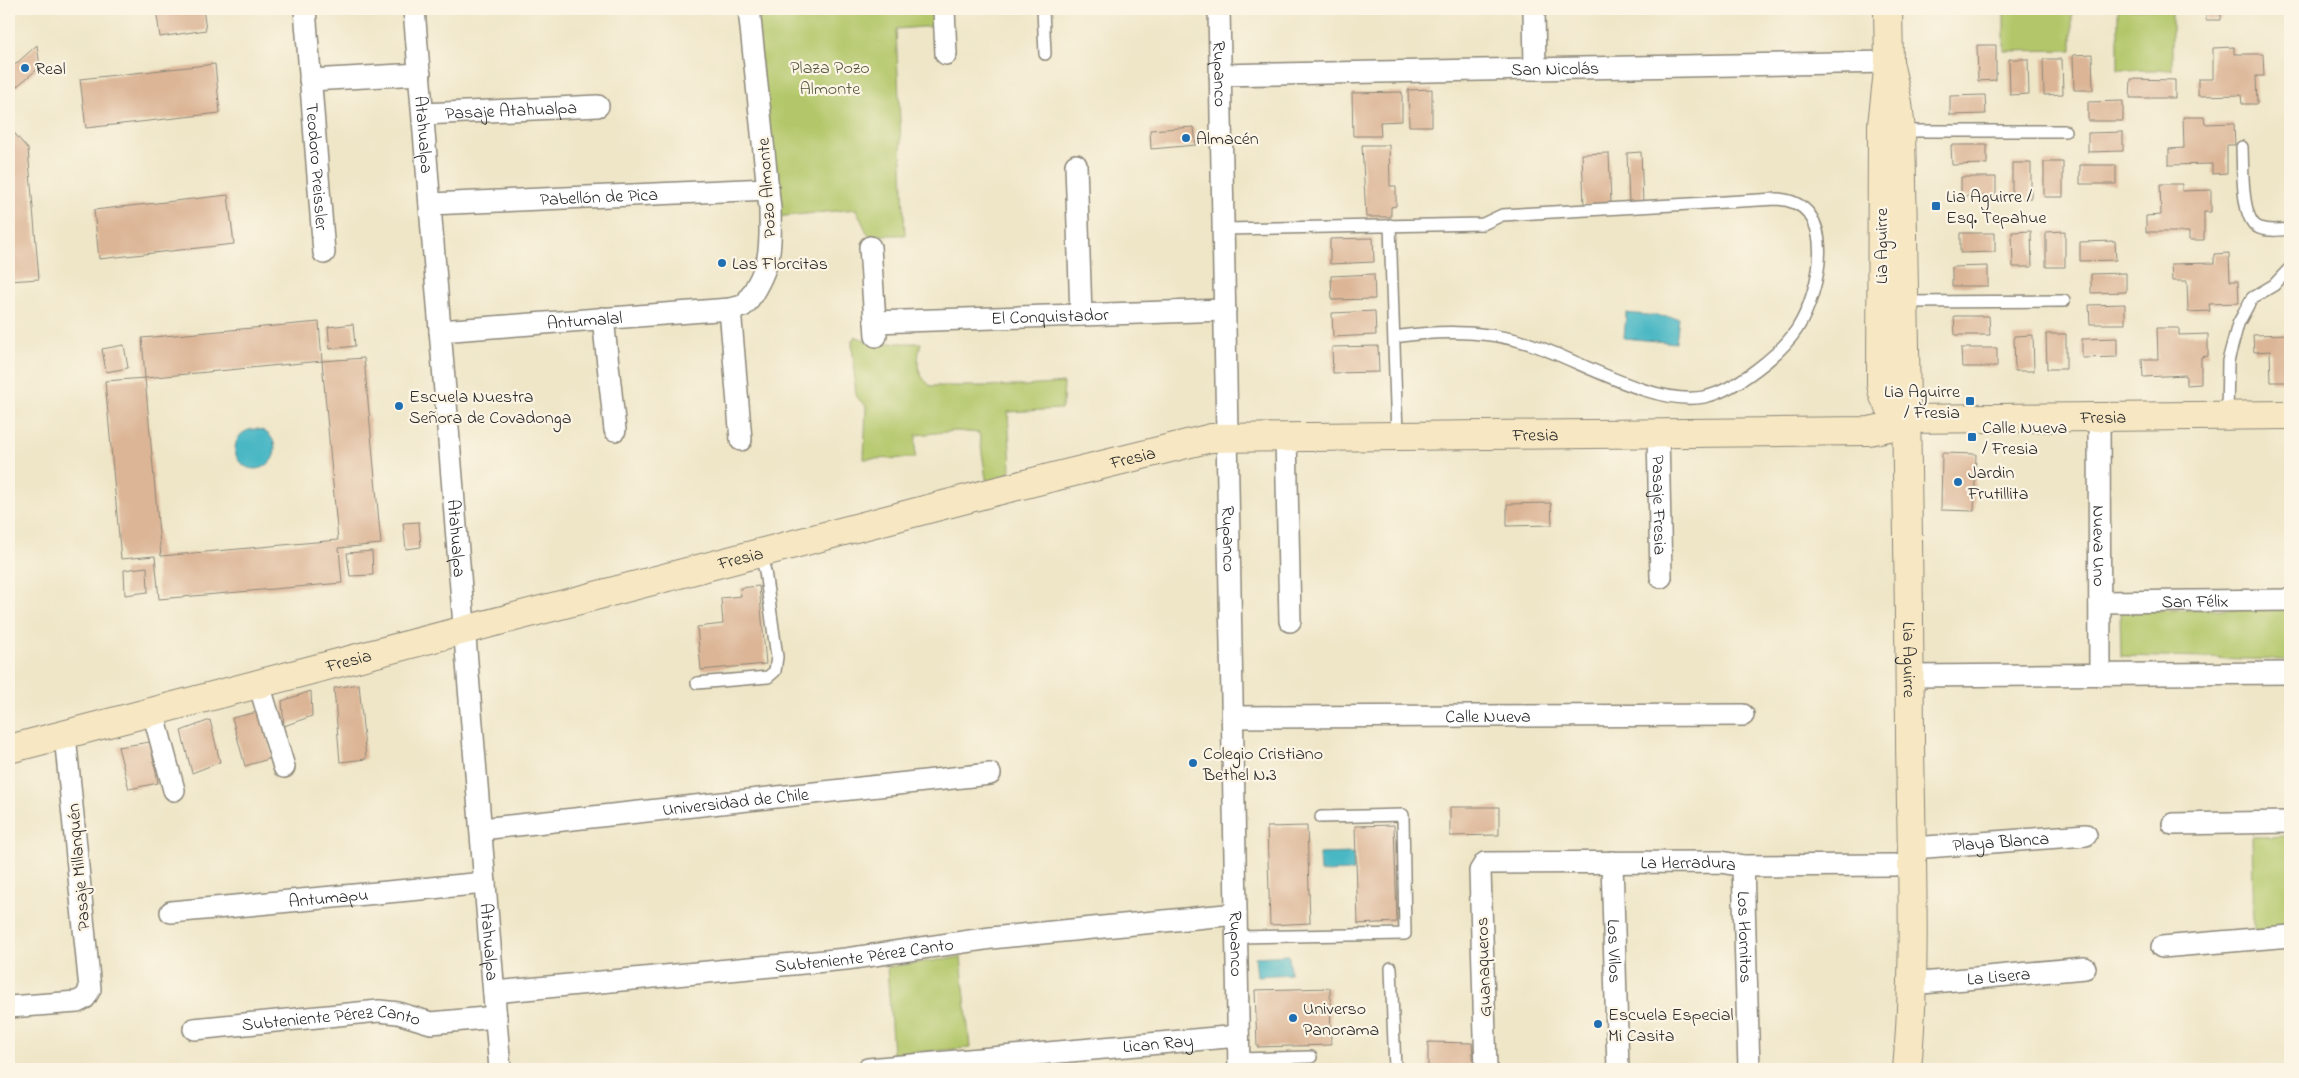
<svg xmlns="http://www.w3.org/2000/svg" width="2299" height="1078" font-family="'Indie Flower',sans-serif">
	<style>
		.green { fill: #b3c76a; stroke: #6f794a }
		.water { fill: #49b7c4; stroke: #3a7178 }
		.building { fill: #dcb596 }
		.lines { fill: none; stroke-linecap: round; stroke-linejoin: round }
		.lane-casing { stroke: #8d887a; stroke-width: 14 }
		.street-casing { stroke: #8d887a; stroke-width: 24 }
		.secondary-casing { stroke: #8d887a; stroke-width: 30 }
		.lane { stroke: #fff; stroke-width: 11 }
		.street { stroke: #fff; stroke-width: 21 }
		.secondary { stroke: #f7e8c3; stroke-width: 28 }
		.poi-dot { fill: #1f6fb2; stroke: #fcf5e5; stroke-width: 2 }
		.labels { text-anchor: middle; stroke-width: 4.5; stroke-linejoin: round; paint-order: stroke }
		.park-label { font-size: 18px; fill: #545a3e; stroke: #fcf5e5 }
		.poi-label { font-size: 18px; fill: #2b2b2b; stroke: #fcf5e5; text-anchor: start }
		.street-label { font-size: 18px; fill: #2b2b2b; stroke: #fcf5e5 }
	</style>
	<rect width="100%" height="100%" fill="#fcf5e5"/>
	<filter id="ink" filterUnits="userSpaceOnUse"><feTurbulence type="fractalNoise" baseFrequency=".02" numOctaves="2"/><feDisplacementMap in="SourceGraphic" scale="10" xChannelSelector="R" yChannelSelector="G"/><feConvolveMatrix kernelMatrix="1 2 1 2 8 2 1 2 1" color-interpolation-filters="sRGB"/></filter>
	<filter id="wash" filterUnits="userSpaceOnUse"><feTurbulence type="fractalNoise" baseFrequency=".0096" numOctaves="4" result="noise"/><feDisplacementMap in="SourceGraphic" scale="20" xChannelSelector="R" yChannelSelector="G"/><feGaussianBlur stdDeviation="1.12" result="paint"/><feColorMatrix in="noise" values="0 0 0 0 0 0 0 0 0 0 0 0 0 0 0 0 0 1.4 0 .05"/><feComposite in="paint" operator="in"/></filter>
	<g filter="url(#wash)">
		<rect width="100%" height="100%" fill="#efe6c8"/>
		<path class="green" d="M 756,9 L 936,9 L 937,26 L 896,29 L 905,235 L 868,235 L 856,209 L 775,217 Z
			M 2004,9 L 2072,9 L 2072,50 L 2004,51 Z
			M 2118,9 L 2172,9 L 2172,70 L 2118,70 Z
			M 855,336 L 871,343 L 921,343 C 917,361 915,374 931,386 L 1025,386 L 1064,383 L 1063,402 L 1061,409 L 1008,412 L 1011,469 L 1003,478 L 990,482 L 986,479 L 979,433 L 956,431 L 916,435 L 915,458 L 864,459 L 866,406 L 856,397 L 852,341 Z
			M 2290,608 L 2290,660 L 2121,656 L 2120,611 Z
			M 2290,836 L 2290,932 L 2254,933 L 2252,837 Z
			M 961,957 L 970,1048 L 893,1054 L 887,967 Z"/>
		<path class="water" d="M 1626,313 L 1679,318 L 1676,343 L 1624,338 Z
			M235 449a20 20 0 1 1 40 0a20 20 0 1 1-40 0Z
			M 1353,853 L 1354,871 L 1320,872 L 1319,854 Z
			M 1289,955 L 1290,974 L 1257,976 L 1255,957 Z"/>
		<g id="blocks">
			<path class="building" d="M 156,9 L 203,9 L 206,30 L 160,37 Z
				M 2206,9 L 2264,9 L 2264,11 L 2221,11 L 2221,20 L 2206,20 Z
				M 37,45 L 40,67 L 9,93 L 9,70 Z
				M 1977,45 L 1996,45 L 1996,80 L 1978,81 Z
				M 2234,47 L 2234,54 L 2263,54 L 2264,76 L 2256,76 L 2257,104 L 2242,104 L 2241,95 L 2198,96 L 2198,79 L 2213,79 L 2213,48 Z
				M 2092,54 L 2093,90 L 2074,90 L 2073,55 Z
				M 2009,59 L 2028,59 L 2029,94 L 2010,95 Z
				M 2043,59 L 2062,59 L 2063,94 L 2044,95 Z
				M 215,64 L 220,113 L 86,128 L 80,79 Z
				M 2131,79 L 2175,80 L 2175,98 L 2130,98 Z
				M 1432,89 L 1432,126 L 1409,126 L 1408,90 Z
				M 1402,92 L 1402,121 L 1380,122 L 1381,136 L 1353,136 L 1352,93 Z
				M 1985,95 L 1986,114 L 1950,115 L 1950,96 Z
				M 2123,101 L 2123,121 L 2088,121 L 2088,102 Z
				M 2183,117 L 2204,117 L 2205,124 L 2234,123 L 2235,145 L 2227,145 L 2227,173 L 2212,174 L 2212,164 L 2169,165 L 2169,149 L 2184,148 Z
				M 9,127 L 28,149 L 39,279 L 9,281 Z
				M 1194,127 L 1196,145 L 1151,149 L 1150,130 Z
				M 2123,132 L 2123,151 L 2088,152 L 2088,133 Z
				M 1362,145 L 1389,145 L 1390,186 L 1396,186 L 1396,206 L 1391,207 L 1391,217 L 1366,217 Z
				M 1951,145 L 1987,145 L 1987,164 L 1952,165 Z
				M 1641,152 L 1643,203 L 1629,203 L 1627,153 Z
				M 1609,153 L 1611,204 L 1584,205 L 1582,154 Z
				M 2044,162 L 2063,162 L 2063,197 L 2044,197 Z
				M 2012,163 L 2031,163 L 2031,198 L 2012,199 Z
				M 2080,165 L 2116,165 L 2116,184 L 2080,184 Z
				M 1961,177 L 1996,177 L 1996,196 L 1961,196 Z
				M 2160,184 L 2182,184 L 2182,191 L 2211,190 L 2211,212 L 2204,212 L 2204,240 L 2189,240 L 2189,232 L 2146,232 L 2146,216 L 2161,215 Z
				M 228,195 L 234,244 L 99,259 L 94,210 Z
				M 2031,231 L 2032,267 L 2013,267 L 2012,232 Z
				M 2065,231 L 2065,267 L 2046,267 L 2046,232 Z
				M 1960,233 L 1995,233 L 1995,252 L 1960,253 Z
				M 1373,238 L 1374,262 L 1330,264 L 1330,239 Z
				M 2115,241 L 2116,260 L 2080,261 L 2080,242 Z
				M 2229,253 L 2230,281 L 2238,281 L 2239,303 L 2209,304 L 2210,311 L 2188,312 L 2187,281 L 2172,281 L 2171,264 L 2214,263 L 2214,254 Z
				M 1988,266 L 1988,286 L 1952,286 L 1952,267 Z
				M 2126,273 L 2126,292 L 2091,293 L 2091,274 Z
				M 1374,274 L 1375,299 L 1332,300 L 1331,276 Z
				M 2125,304 L 2125,324 L 2090,324 L 2089,305 Z
				M 1375,311 L 1376,335 L 1333,337 L 1332,313 Z
				M 1954,316 L 1989,316 L 1990,335 L 1955,335 Z
				M 319,322 L 322,361 L 145,378 L 161,556 L 338,540 L 322,361 L 364,358 L 381,544 L 339,548 L 342,583 L 159,599 L 155,556 L 121,559 L 105,381 L 145,378 L 142,338 Z
				M 353,324 L 355,346 L 330,349 L 328,327 Z
				M 2157,328 L 2179,328 L 2179,335 L 2208,334 L 2208,356 L 2201,357 L 2201,384 L 2186,385 L 2186,375 L 2143,377 L 2142,359 L 2158,359 Z
				M 2046,334 L 2066,334 L 2066,369 L 2047,369 Z
				M 2290,334 L 2290,382 L 2271,382 L 2270,351 L 2254,352 L 2253,335 Z
				M 2033,335 L 2034,371 L 2015,371 L 2014,336 Z
				M 2117,338 L 2117,357 L 2082,358 L 2082,339 Z
				M 124,345 L 128,368 L 106,372 L 102,349 Z
				M 1378,346 L 1379,372 L 1333,373 L 1332,347 Z
				M 1961,348 L 1997,348 L 1997,367 L 1962,367 Z
				M 1942,453 L 1976,454 L 1974,511 L 1941,510 Z
				M 1551,503 L 1552,525 L 1507,526 L 1507,504 Z
				M 419,522 L 421,547 L 406,549 L 403,523 Z
				M 372,551 L 373,575 L 350,576 L 347,553 Z
				M 147,567 L 148,592 L 125,595 L 124,570 Z
				M 759,586 L 766,664 L 701,670 L 697,627 L 723,624 L 721,598 L 741,596 L 740,588 Z
				M 359,684 L 366,759 L 340,762 L 334,688 Z
				M 311,691 L 312,716 L 284,726 L 282,701 Z
				M 262,711 L 272,758 L 245,766 L 232,718 Z
				M 210,720 L 220,762 L 192,773 L 181,731 Z
				M 150,742 L 158,783 L 129,789 L 118,747 Z
				M 1450,807 L 1499,807 L 1499,835 L 1450,836 Z
				M 1394,825 L 1397,922 L 1358,924 L 1355,826 Z
				M 1307,826 L 1310,923 L 1270,925 L 1267,827 Z
				M 1330,988 L 1331,1045 L 1257,1047 L 1255,990 Z
				M 1428,1042 L 1472,1043 L 1474,1069 L 1428,1069 Z"/>
		</g>
	</g>
	<g filter="url(#ink)">
		<use href="#blocks" fill-opacity="0" stroke="#8d887a" stroke-width="1"/>
		<g class="lines">
			<defs>
				<path id="lane" d="M 1043,9 L 1045,54
					M 1901,131 L 2065,131
					M 2242,147 C 2243,166 2241,215 2256,226 C 2264,232 2280,230 2290,229
					M 1390,225 L 1397,435
					M 1224,229 L 1483,224 L 1502,215 L 1776,199 C 1841,201 1820,293 1797,329 C 1781,354 1734,391 1704,397 C 1655,406 1584,363 1536,346 C 1491,330 1441,330 1394,337
					M 1903,302 L 2064,301
					M 2227,416 L 2228,361 L 2238,324 L 2252,298 L 2274,285 L 2290,268
					M 697,683 L 768,677 L 775,671 L 777,657 L 765,571 L 760,554
					M 1237,937 L 1405,934 L 1403,815 L 1321,817
					M 1391,968 L 1395,1069
					M 1239,1059 L 1311,1057"/>
				<g id="street">
					<path id="s1" d="M 305,9 L 324,253"/>
					<path id="s2" d="M 414,9 L 500,1069"/>
					<path d="M 944,9 L 946,54"/>
					<path id="s3" d="M 1219,9 L 1239,1069"/>
					<path d="M 1534,9 L 1535,69"/>
					<path id="s4" d="M 1220,75 L 1889,62"/>
					<path d="M 310,80 L 420,74"/>
					<path id="s5" d="M 423,114 L 598,106"/>
					<path d="M 1076,165 L 1081,315"/>
					<path id="s6" d="M 430,204 L 768,189"/>
					<path d="M 870,247 L 876,336"/>
					<path d="M 730,309 L 741,440"/>
					<path d="M 603,318 L 615,430"/>
					<path id="s7" d="M 875,322 L 1225,310"/>
					<path id="s8" d="M 440,331 L 730,309 L 743,306 L 747,302 C 771,266 771,251 770,209 L 749,9"/>
					<path id="s9" d="M 2099,417 L 2100,675"/>
					<path id="s10" d="M 1658,433 L 1661,577"/>
					<path d="M 1286,436 L 1290,621"/>
					<path id="s11" d="M 2100,602 L 2290,600"/>
					<path d="M 1910,676 L 2290,673"/>
					<path d="M 259,684 L 284,767"/>
					<path d="M 153,712 L 174,790"/>
					<path id="s12" d="M 1233,717 L 1743,715"/>
					<path d="M 2173,824 L 2290,822"/>
					<path id="s13" d="M 481,829 L 990,774"/>
					<path id="s14" d="M 1913,848 L 2086,835"/>
					<path id="s15" d="M 1612,862 L 1618,1069"/>
					<path id="s16" d="M 1743,866 L 1749,1069"/>
					<path id="s17" d="M 171,912 L 485,883"/>
					<path d="M 2162,947 L 2290,936"/>
					<path id="s18" d="M 1911,984 L 2085,968"/>
					<path id="s19" d="M 494,992 L 846,959 L 991,938 L 1236,914"/>
					<path d="M 9,1007 L 77,1002 L 85,998 L 90,989 L 65,735"/>
					<path id="s20" d="M 194,1029 L 379,1011 L 398,1013 L 431,1023 L 496,1017"/>
					<path id="s21" d="M 868,1069 L 1238,1036"/>
					<path id="s22" d="M 1486,1069 L 1480,871 L 1485,863 L 1721,862 L 1743,866 L 1895,865"/>
				</g>
				<g id="secondary">
					<path d="M 1888,9 L 1889,62 L 1882,125 L 1881,384 C 1883,400 1891,412 1907,419"/>
					<path id="s23" d="M 1889,62 L 1898,103 L 1901,131 C 1905,334 1909,537 1910,739 C 1911,849 1917,960 1907,1069"/>
					<path id="s24" d="M 9,749 L 997,491 L 1211,438 L 1869,431 L 1889,427 L 1907,419 L 2290,415"/>
				</g>
			</defs>
			<use href="#lane" class="lane-casing"/>
			<use href="#street" class="street-casing"/>
			<use href="#secondary" class="secondary-casing"/>
			<use href="#lane" class="lane"/>
			<use href="#street" class="street"/>
			<use href="#secondary" class="secondary"/>
		</g>
	</g>
	<g class="poi-dot">
		<circle cx="25" cy="68" r="5"/>
		<circle cx="1186" cy="138" r="5"/>
		<rect x="1931" y="201" width="10" height="10" rx="2.5"/>
		<circle cx="722" cy="263" r="5"/>
		<rect x="1965" y="396" width="10" height="10" rx="2.5"/>
		<circle cx="399" cy="406" r="5"/>
		<rect x="1967" y="432" width="10" height="10" rx="2.5"/>
		<circle cx="1958" cy="482" r="5"/>
		<circle cx="1193" cy="763" r="5"/>
		<circle cx="1293" cy="1018" r="5"/>
		<circle cx="1598" cy="1024" r="5"/>
	</g>
	<g class="labels">
		<g class="park-label">
			<text x="830" y="73">Plaza Pozo<tspan x="830" dy="21">Almonte</tspan></text>
		</g>
		<g class="poi-label">
			<text x="35" y="74">Real</text>
			<text x="1196" y="144">Almacén</text>
			<text x="1946" y="202">Lia Aguirre /<tspan x="1946" dy="21">Esq. Tepahue</tspan></text>
			<text x="732" y="269">Las Florcitas</text>
			<text x="1960" y="397" text-anchor="end">Lia Aguirre<tspan x="1960" dy="21">/ Fresia</tspan></text>
			<text x="409" y="402">Escuela Nuestra<tspan x="409" dy="21">Señora de Covadonga</tspan></text>
			<text x="1982" y="433">Calle Nueva<tspan x="1982" dy="21">/ Fresia</tspan></text>
			<text x="1968" y="478">Jardin<tspan x="1968" dy="21">Frutillita</tspan></text>
			<text x="1203" y="759">Colegio Cristiano<tspan x="1203" dy="21">Bethel N.3</tspan></text>
			<text x="1303" y="1014">Universo<tspan x="1303" dy="21">Panorama</tspan></text>
			<text x="1608" y="1020">Escuela Especial<tspan x="1608" dy="21">Mi Casita</tspan></text>
		</g>
		<g class="street-label">
			<text dy="6" stroke="none"><textPath href="#s4" startOffset="335">San Nicolás</textPath></text>
			<text dy="6" stroke="none"><textPath href="#s3" startOffset="65">Rupanco</textPath></text>
			<text dy="6" stroke="none"><textPath href="#s5" startOffset="88">Pasaje Atahualpa</textPath></text>
			<text dy="6" stroke="none"><textPath href="#s2" startOffset="126">Atahualpa</textPath></text>
			<text dy="6" stroke="none"><textPath href="#s1" startOffset="158">Teodoro Preissler</textPath></text>
			<text transform="translate(766 188) rotate(-94)" y="6">Pozo Almonte</text>
			<text dy="6" stroke="none"><textPath href="#s6" startOffset="169">Pabellón de Pica</textPath></text>
			<text transform="translate(1881 246) rotate(-90)" y="6">Lia Aguirre</text>
			<text dy="6" stroke="none"><textPath href="#s7" startOffset="175">El Conquistador</textPath></text>
			<text dy="6" stroke="none"><textPath href="#s8" startOffset="145">Antumalal</textPath></text>
			<text dy="6" stroke="none"><textPath href="#s24" startOffset="2136">Fresia</textPath></text>
			<text dy="6" stroke="none"><textPath href="#s24" startOffset="1566">Fresia</textPath></text>
			<text dy="6" stroke="none"><textPath href="#s24" startOffset="1161">Fresia</textPath></text>
			<text dy="6" stroke="none"><textPath href="#s10" startOffset="72">Pasaje Fresia</textPath></text>
			<text dy="6" stroke="none"><textPath href="#s2" startOffset="531">Atahualpa</textPath></text>
			<text dy="6" stroke="none"><textPath href="#s3" startOffset="530">Rupanco</textPath></text>
			<text dy="6" stroke="none"><textPath href="#s9" startOffset="129">Nueva Uno</textPath></text>
			<text dy="6" stroke="none"><textPath href="#s24" startOffset="756">Fresia</textPath></text>
			<text dy="6" stroke="none"><textPath href="#s11" startOffset="95">San Félix</textPath></text>
			<text dy="6" stroke="none"><textPath href="#s23" startOffset="599">Lia Aguirre</textPath></text>
			<text dy="6" stroke="none"><textPath href="#s24" startOffset="351">Fresia</textPath></text>
			<text dy="6" stroke="none"><textPath href="#s12" startOffset="255">Calle Nueva</textPath></text>
			<text dy="6" stroke="none"><textPath href="#s13" startOffset="256">Universidad de Chile</textPath></text>
			<text dy="6" stroke="none"><textPath href="#s14" startOffset="88">Playa Blanca</textPath></text>
			<text dy="6" stroke="none"><textPath href="#s22" startOffset="411">La Herradura</textPath></text>
			<text transform="translate(78 867) rotate(-95)" y="6">Pasaje Millanquén</text>
			<text dy="6" stroke="none"><textPath href="#s17" startOffset="158">Antumapu</textPath></text>
			<text dy="6" stroke="none"><textPath href="#s16" startOffset="71">Los Hornitos</textPath></text>
			<text dy="6" stroke="none"><textPath href="#s2" startOffset="936">Atahualpa</textPath></text>
			<text dy="6" stroke="none"><textPath href="#s3" startOffset="935">Rupanco</textPath></text>
			<text dy="6" stroke="none"><textPath href="#s15" startOffset="89">Los Vilos</textPath></text>
			<text dy="6" stroke="none"><textPath href="#s19" startOffset="372">Subteniente Pérez Canto</textPath></text>
			<text transform="translate(1483 967) rotate(-92)" y="6">Guanaqueros</text>
			<text dy="6" stroke="none"><textPath href="#s18" startOffset="88">La Lisera</textPath></text>
			<text dy="6" stroke="none"><textPath href="#s20" startOffset="138">Subteniente Pérez Canto</textPath></text>
			<text dy="6" stroke="none"><textPath href="#s21" startOffset="291">Lican Ray</textPath></text>
		</g>
	</g>
	<rect width="2299" height="1078" fill="none" stroke="#fcf5e5" stroke-width="30"/>
</svg>
